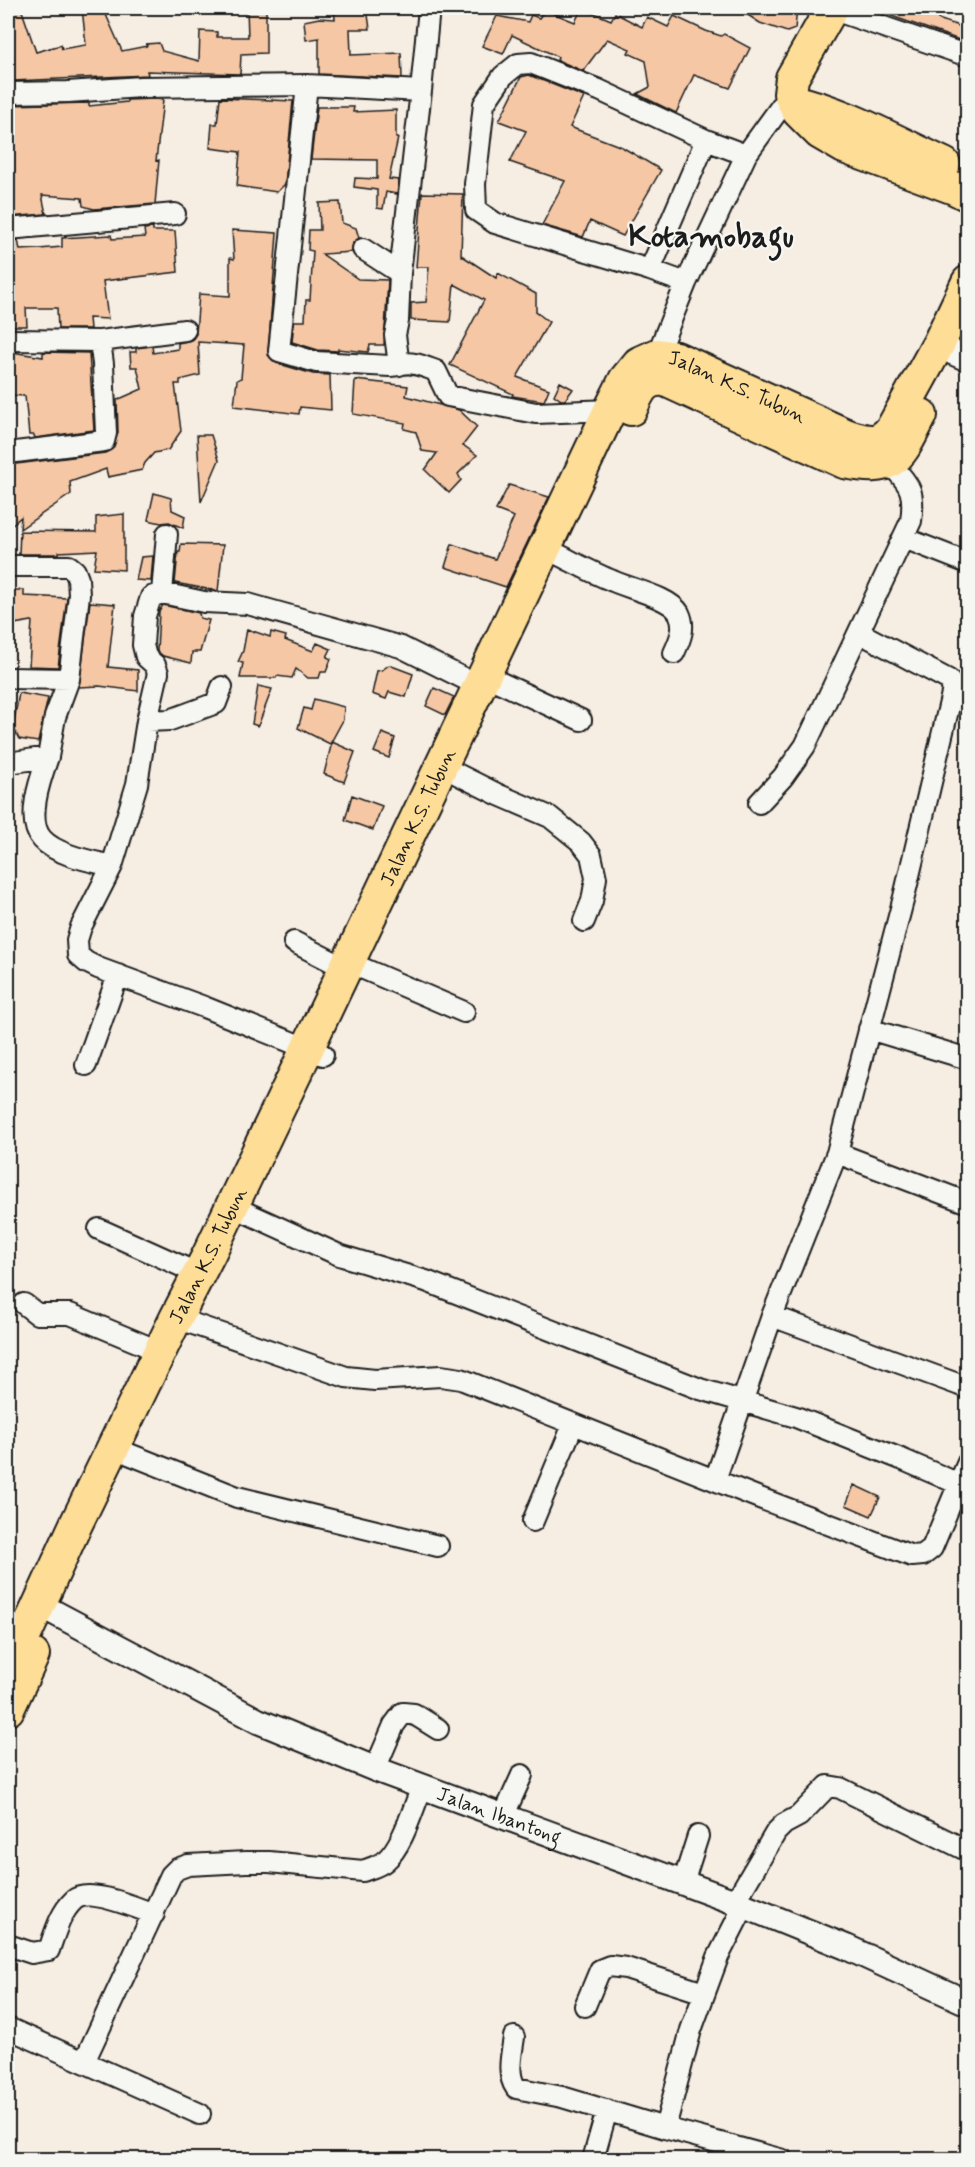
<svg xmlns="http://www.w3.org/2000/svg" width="975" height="2167" font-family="Mynerve,sans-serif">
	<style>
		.building { fill: #f5c7a5; stroke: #1c1c1c; stroke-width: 1.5 }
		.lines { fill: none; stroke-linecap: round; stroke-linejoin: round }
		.minor-casing { stroke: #1c1c1c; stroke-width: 24 }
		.tertiary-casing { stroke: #1c1c1c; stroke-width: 28 }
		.trunk-casing { stroke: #1c1c1c; stroke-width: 36 }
		.minor { stroke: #f6f6f2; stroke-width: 20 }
		.tertiary { stroke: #f6f6f2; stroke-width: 24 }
		.trunk { stroke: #fedd96; stroke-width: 32 }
		.labels { text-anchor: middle; stroke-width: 4.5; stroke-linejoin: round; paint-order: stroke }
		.street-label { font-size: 20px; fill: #1c1c1c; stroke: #f6f6f2 }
		.town-label { font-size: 32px; font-weight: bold; fill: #1c1c1c; stroke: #f6f6f2 }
	</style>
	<rect width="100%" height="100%" fill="#f6ede3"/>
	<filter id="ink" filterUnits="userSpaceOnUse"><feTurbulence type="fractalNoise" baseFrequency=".0167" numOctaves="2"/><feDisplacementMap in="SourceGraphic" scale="12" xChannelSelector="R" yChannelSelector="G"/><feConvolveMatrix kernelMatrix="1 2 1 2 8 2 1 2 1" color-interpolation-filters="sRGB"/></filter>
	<g filter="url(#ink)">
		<path class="building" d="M 8,8 L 21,8 L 36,52 L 61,45 L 62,49 L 86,45 L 82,8 L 103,8 L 122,51 L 147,46 L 146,44 L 159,43 L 162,51 L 199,61 L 200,31 L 217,32 L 217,37 L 248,37 L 247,8 L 266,8 L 266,53 L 241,54 L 240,74 L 147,71 L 148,75 L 13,81 L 13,53 L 8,55 Z
			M 334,8 L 367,8 L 370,29 L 350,29 L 351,55 L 401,53 L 402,78 L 319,74 L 319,38 L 306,40 L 304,21 L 319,18 L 335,19 Z
			M 582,8 L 611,20 L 615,13 L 642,27 L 647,17 L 668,27 L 674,16 L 706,31 L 721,36 L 724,34 L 750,48 L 730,88 L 694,75 L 676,113 L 637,94 L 650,87 L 646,61 L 628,53 L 630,49 L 607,39 L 583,71 L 557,60 L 558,57 L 512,35 L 503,54 L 482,46 L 497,16 L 528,22 L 531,15 L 539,18 L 545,10 L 575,22 Z
			M 737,8 L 797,8 L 795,29 L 787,32 L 760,23 Z
			M 869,8 L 933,8 L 941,10 L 938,19 L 968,29 L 968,43 Z
			M 529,75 L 584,97 L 570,127 L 622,147 L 661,170 L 623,236 L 590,221 L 583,237 L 542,225 L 565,181 L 510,162 L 526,131 L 499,121 L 521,77 Z
			M 220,98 L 293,101 L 285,184 L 277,192 L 237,186 L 240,152 L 210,148 L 212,124 L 217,124 Z
			M 156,99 L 163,100 L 156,161 L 159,160 L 155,204 L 94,209 L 83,206 L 82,198 L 42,195 L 46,214 L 8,217 L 8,105 L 89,103 L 89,106 L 127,102 L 127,100 Z
			M 317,107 L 354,107 L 353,112 L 396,110 L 396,138 L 398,138 L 389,179 L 399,180 L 397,194 L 386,192 L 383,209 L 377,208 L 377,190 L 354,187 L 355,178 L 377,179 L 377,160 L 311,159 Z
			M 422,193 L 463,194 L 461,255 L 496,278 L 498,273 L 536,294 L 536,312 L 549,322 L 517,377 L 549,389 L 544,401 L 512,396 L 513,394 L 450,365 L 484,300 L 454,284 L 450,322 L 411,320 L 411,303 L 426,302 L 429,267 L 416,267 Z
			M 340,202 L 342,223 L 356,228 L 359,238 L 353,243 L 352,252 L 322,254 L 358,279 L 388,280 L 384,345 L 370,345 L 368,352 L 338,349 L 338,351 L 318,350 L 292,342 L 294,321 L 305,321 L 306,300 L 310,300 L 313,251 L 308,250 L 309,230 L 320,230 L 319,203 Z
			M 153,228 L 153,231 L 175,231 L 178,272 L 103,281 L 108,319 L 89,318 L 90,329 L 58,329 L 57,308 L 26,308 L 27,326 L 8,326 L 8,241 L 18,240 L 20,250 L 39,249 L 62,247 L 62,238 L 111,235 L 112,239 L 145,237 L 144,229 Z
			M 232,230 L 277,233 L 268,355 L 276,363 L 313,374 L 330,375 L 331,410 L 300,407 L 299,414 L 234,406 L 237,380 L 241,378 L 244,345 L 198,342 L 200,375 L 180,380 L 180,384 L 175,384 L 181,431 L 168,450 L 154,453 L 145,463 L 142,470 L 108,477 L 106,469 L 70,482 L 71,494 L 20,529 L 21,517 L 8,528 L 8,465 L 105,453 L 112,449 L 118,433 L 117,400 L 142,389 L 137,367 L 131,367 L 130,352 L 136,352 L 136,348 L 152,346 L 153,353 L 178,349 L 178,343 L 192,340 L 196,334 L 199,294 L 230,296 L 230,258 L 234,259 Z
			M 12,352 L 43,357 L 43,352 L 89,353 L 94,430 L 35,438 L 34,435 L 29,435 L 25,396 L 8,395 L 8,360 L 11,359 Z
			M 355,380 L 408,386 L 406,396 L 459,410 L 477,427 L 463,445 L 477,455 L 458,474 L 461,480 L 449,493 L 425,470 L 437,453 L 422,451 L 416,432 L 404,429 L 405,423 L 353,414 Z
			M 560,382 L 573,389 L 565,400 L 561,400 L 554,395 Z
			M 197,435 L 211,435 L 219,460 L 201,502 Z
			M 509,485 L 549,497 L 506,587 L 445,567 L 452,544 L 495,559 L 514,517 L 496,510 Z
			M 154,493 L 171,498 L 172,510 L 185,516 L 183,528 L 169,522 L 161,523 L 148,520 Z
			M 124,514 L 124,570 L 94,568 L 97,550 L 59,552 L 59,554 L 19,554 L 20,531 L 96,532 L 96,517 Z
			M 181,544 L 223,545 L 218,591 L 175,583 L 178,552 L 180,552 Z
			M 153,556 L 151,581 L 136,580 L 141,557 Z
			M 8,590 L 24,590 L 24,596 L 67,598 L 58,667 L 29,666 L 32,621 L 8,625 Z
			M 90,602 L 115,604 L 108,667 L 138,670 L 138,691 L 99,686 L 79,687 Z
			M 163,605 L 199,613 L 200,618 L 209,620 L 200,652 L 192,652 L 191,663 L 163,656 L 157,651 L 159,612 Z
			M 247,629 L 270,637 L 271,632 L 286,636 L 285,640 L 313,651 L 317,643 L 331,649 L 327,657 L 331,659 L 326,672 L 321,672 L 319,678 L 308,678 L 296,669 L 292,678 L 277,676 L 276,678 L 240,678 L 243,663 L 238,662 L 243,651 Z
			M 389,665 L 413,674 L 406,697 L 389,692 L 386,699 L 372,694 L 377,671 L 382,670 Z
			M 258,686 L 272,689 L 258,726 L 252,724 Z
			M 434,688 L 454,697 L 445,715 L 426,706 Z
			M 19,693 L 48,698 L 38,742 L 19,739 L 13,727 Z
			M 314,699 L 344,707 L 343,720 L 330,744 L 298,728 L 304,708 L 311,710 Z
			M 382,733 L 395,738 L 389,758 L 374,752 Z
			M 332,742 L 355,752 L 344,782 L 324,774 Z
			M 352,795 L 382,806 L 373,830 L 345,820 Z
			M 854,1485 L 880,1497 L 871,1516 L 846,1505 Z"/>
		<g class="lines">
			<defs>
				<path id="minor" d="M 831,9 L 968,56
					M 307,85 L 279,351 L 316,362 L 390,366 L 399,365
					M 421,91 L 429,8
					M 8,93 L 68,92 L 141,87 L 307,85 L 421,91 L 400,273 L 398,321 L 395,335 L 399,365 C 411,360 425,367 436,371 L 448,396 L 536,413 L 610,410
					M 8,229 L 175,214
					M 363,249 L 400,273
					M 650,270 L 706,140
					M 686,283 L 650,270 L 495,223 L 476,210 L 475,184 L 484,104 L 503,76 L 518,64 L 531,63 L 599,90 L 706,140 L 746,155
					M 8,340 L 100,341 L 185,330
					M 655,365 L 657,355 L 686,283 L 746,155 L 790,94
					M 8,453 L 104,441 L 106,433 L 103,364 L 100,341
					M 904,538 L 968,563
					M 559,555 C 577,564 595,574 613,581 C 630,589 670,597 679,613 C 686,627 680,640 674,653
					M 8,566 L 69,566 L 75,571 L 78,579 L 79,595 L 69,679 L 55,717 L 48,757
					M 162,593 L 167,534
					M 8,678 L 69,679
					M 499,682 L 581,720
					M 147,721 L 170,720 L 216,703 L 222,687
					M 8,763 L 48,757 C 41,777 25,820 42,839 C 56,855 91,861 112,866
					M 441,766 L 499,795 L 550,817 L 581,842 L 591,855 L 596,878 L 592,901 L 584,921
					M 759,803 L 783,777 L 805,746 L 911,521 C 917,479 901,483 884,453
					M 294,942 L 345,968
					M 364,969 L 464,1012
					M 869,1029 L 968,1059
					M 323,1055 L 204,1007 L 98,968 L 86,962 L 78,955 L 77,940 L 81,927 L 112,866 L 137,784 L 147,721 L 158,673 L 155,665 L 146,657 L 143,645 L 145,616 L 151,597 L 162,593 L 204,602 L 248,604 L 401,647 L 479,686
					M 86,1065 L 118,975
					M 837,1153 L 968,1203
					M 247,1213 L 339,1255 L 426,1281 L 700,1389 L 796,1417 L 901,1459 L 959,1484
					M 99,1229 L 199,1274
					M 24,1304 L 37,1314 L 70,1314 L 161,1352
					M 772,1316 L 968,1388
					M 176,1318 L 346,1377 L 375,1380 L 441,1376 L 461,1379 L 757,1497 L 912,1556 L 923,1555 L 932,1548 L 968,1462
					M 129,1454 L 237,1497 L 438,1546
					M 715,1480 L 772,1316 L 837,1153 L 904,897 L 953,689 L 949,680 L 860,633
					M 533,1521 L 573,1425
					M 375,1769 L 394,1725 L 403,1713 L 414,1714 L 438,1729
					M 503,1817 L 522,1775
					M 683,1883 L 698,1836
					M 735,1902 L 776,1832 L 784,1824 L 799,1816 L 828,1786 L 840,1788 L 968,1851
					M 744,1906 L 718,1957 L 691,2030 L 665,2128 L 783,2160
					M 8,1945 L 32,1953 L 49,1950 C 55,1933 60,1913 74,1900 C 88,1887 137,1908 154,1914
					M 585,2006 L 600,1970 L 610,1966 L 626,1968 L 704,1993
					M 8,2028 L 200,2114
					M 514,2037 C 512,2053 506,2074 516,2088 L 562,2097 L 665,2128
					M 84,2062 L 171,1875 L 177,1869 L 188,1865 L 246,1862 L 269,1862 L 363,1871 C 371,1868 379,1866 385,1861 C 403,1846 413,1808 422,1787
					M 594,2156 L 607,2110"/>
				<g id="tertiary">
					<path d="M 939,343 L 954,353 L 968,359"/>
					<path id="s1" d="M 40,1605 L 258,1721 L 375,1769 L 735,1902 L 846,1947 L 968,2003"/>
				</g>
				<g id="trunk">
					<path d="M 832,8 L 792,78 L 790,94 L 798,111 L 820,133 L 844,147 L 954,188 L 968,195"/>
					<path d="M 793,101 C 846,113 896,142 944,164"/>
					<path d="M 631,409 C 638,392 644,377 665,380 L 844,462 C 897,472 898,459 921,415"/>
					<path id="s2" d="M 8,1672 L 76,1524 L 176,1318 L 209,1254 L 308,1047 L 610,410 L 625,380 L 639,363 L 657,355 L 676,358 L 848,436 C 869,442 879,446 893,427 L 939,343 L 968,282"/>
					<path d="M 8,1709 L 33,1655"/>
				</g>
			</defs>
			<use href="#minor" class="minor-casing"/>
			<use href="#tertiary" class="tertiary-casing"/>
			<use href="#trunk" class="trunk-casing"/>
			<use href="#minor" class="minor"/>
			<use href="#tertiary" class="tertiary"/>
			<use href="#trunk" class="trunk"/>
		</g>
	</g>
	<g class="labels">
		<g class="street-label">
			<text dy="7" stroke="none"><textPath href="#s2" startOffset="1560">Jalan K.S. Tubun</textPath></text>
			<text dy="7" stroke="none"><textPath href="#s2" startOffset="948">Jalan K.S. Tubun</textPath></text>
			<text dy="7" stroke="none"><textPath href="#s2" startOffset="462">Jalan K.S. Tubun</textPath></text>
			<text dy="7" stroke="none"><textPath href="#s1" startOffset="506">Jalan Ibantong</textPath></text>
		</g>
		<g class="town-label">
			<text x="711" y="246">Kotamobagu</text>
		</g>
	</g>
	<rect width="975" height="2167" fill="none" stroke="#f6f6f2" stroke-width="30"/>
	<rect x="15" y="15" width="945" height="2137" fill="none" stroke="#1c1c1c" stroke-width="2" filter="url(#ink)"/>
</svg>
